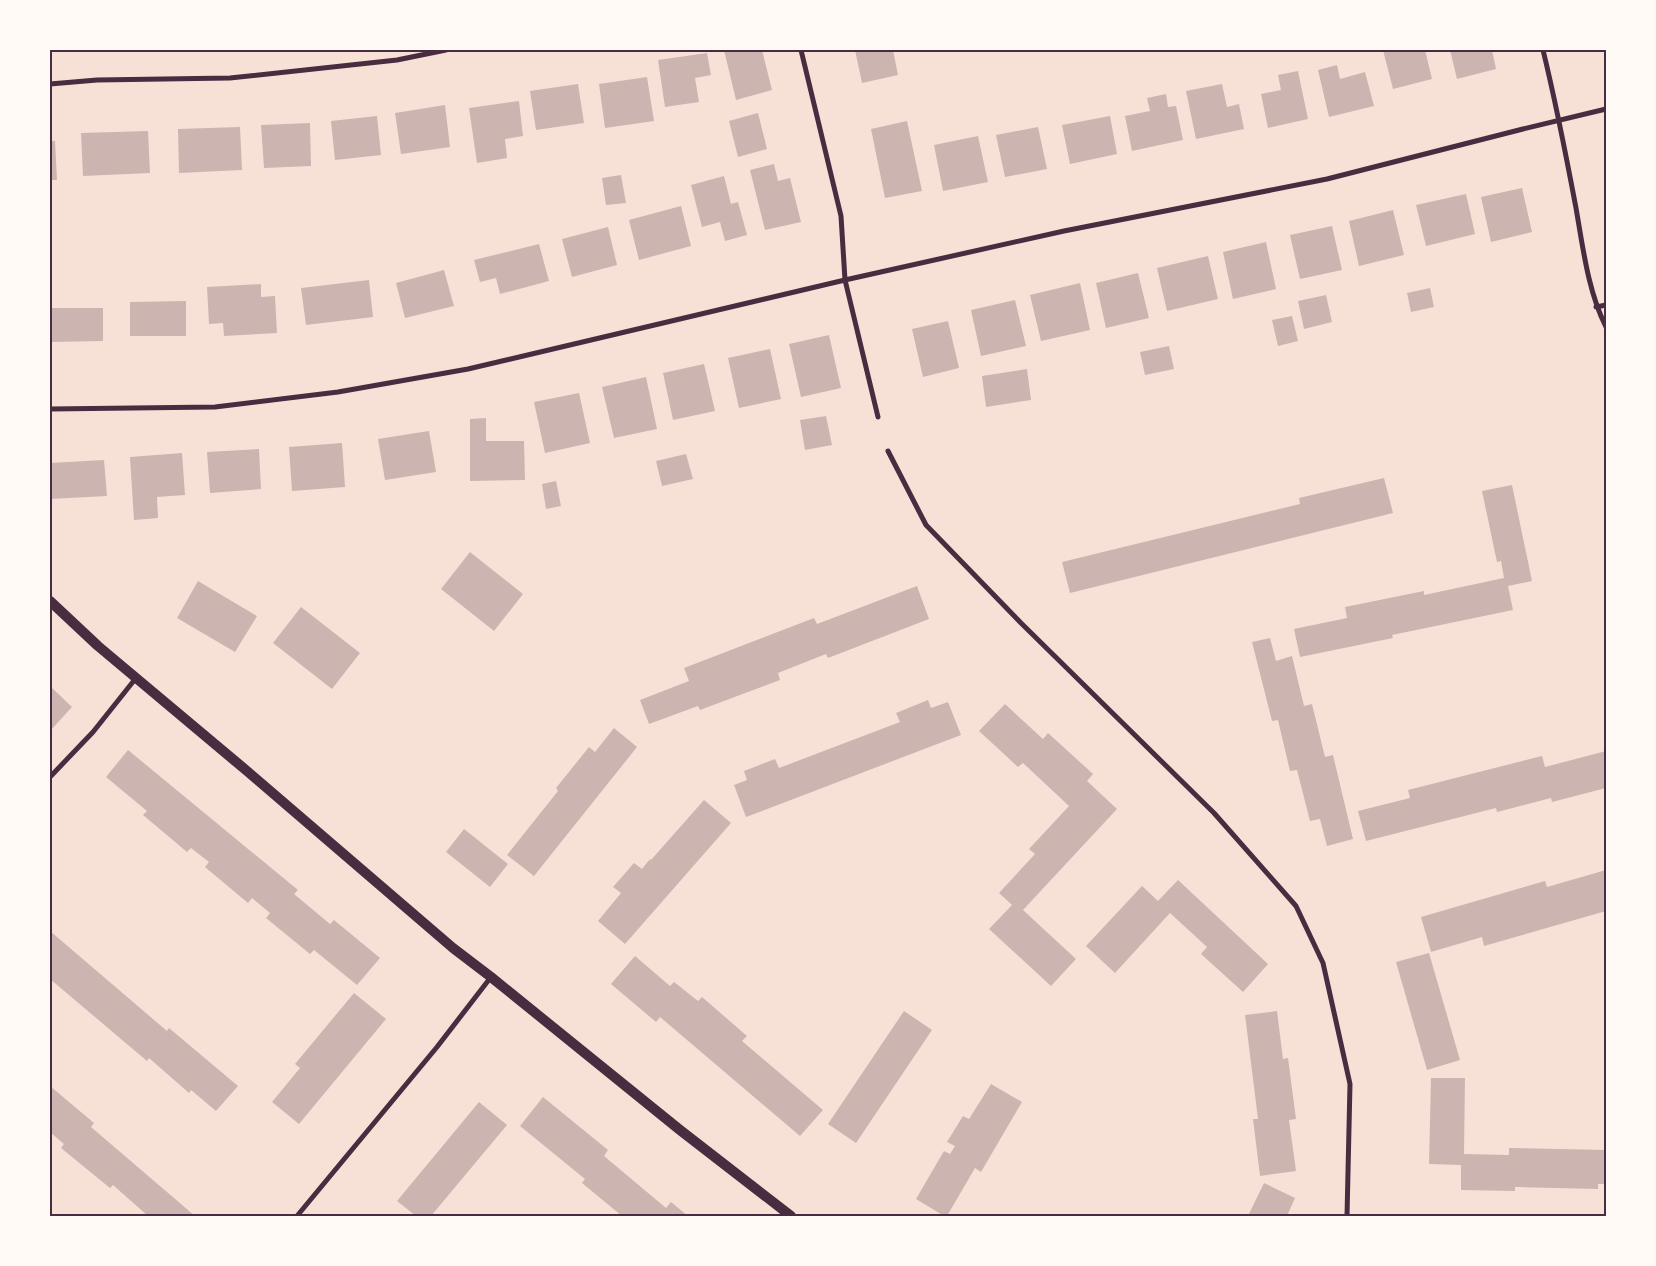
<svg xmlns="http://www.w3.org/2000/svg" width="1656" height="1266" font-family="'Titillium Web',sans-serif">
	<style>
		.building { fill: #ccb4b1 }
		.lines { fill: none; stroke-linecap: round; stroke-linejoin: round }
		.minor { stroke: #4a2c40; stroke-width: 5 }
		.secondary { stroke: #4a2c40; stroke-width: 10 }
		.neatline { fill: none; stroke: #4a2c40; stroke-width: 2 }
	</style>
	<rect width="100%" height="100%" fill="#f7e1d7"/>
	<path class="building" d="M 724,50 L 762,50 L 772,90 L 736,100 Z
		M 855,50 L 893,50 L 898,75 L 862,83 Z
		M 1383,50 L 1425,50 L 1432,79 L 1393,89 Z
		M 1450,50 L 1492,50 L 1496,69 L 1457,79 Z
		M 707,53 L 711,75 L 695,78 L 699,102 L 665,107 L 658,60 Z
		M 1337,65 L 1340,79 L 1365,72 L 1374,106 L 1329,117 L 1318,70 Z
		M 1298,71 L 1308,119 L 1268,128 L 1261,94 L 1281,90 L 1278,75 Z
		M 647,77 L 654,121 L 605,128 L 599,84 Z
		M 578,84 L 584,123 L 536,130 L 530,91 Z
		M 1222,84 L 1227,107 L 1239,104 L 1244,129 L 1196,139 L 1186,91 Z
		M 1166,94 L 1168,107 L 1176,106 L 1183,140 L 1132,151 L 1125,116 L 1150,111 L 1147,98 Z
		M 519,101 L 523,136 L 505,139 L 507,158 L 477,163 L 469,108 Z
		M 445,105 L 450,147 L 401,154 L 395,113 Z
		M 758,113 L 767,149 L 738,157 L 729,121 Z
		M 377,116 L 381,155 L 335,160 L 331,121 Z
		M 1110,116 L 1117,154 L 1070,164 L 1062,125 Z
		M 907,121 L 922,191 L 885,198 L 871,129 Z
		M 310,123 L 311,166 L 264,168 L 261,125 Z
		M 240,127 L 242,170 L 179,173 L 178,129 Z
		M 1038,127 L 1047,169 L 1005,177 L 996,135 Z
		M 148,131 L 150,173 L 83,176 L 81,133 Z
		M 978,136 L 988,182 L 943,191 L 934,145 Z
		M 50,141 L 55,141 L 57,180 L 50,180 Z
		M 774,164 L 778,181 L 790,178 L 801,222 L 765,230 L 750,170 Z
		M 621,175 L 626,203 L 606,205 L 602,178 Z
		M 724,176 L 731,204 L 738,202 L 747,235 L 725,241 L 720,222 L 702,227 L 691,185 Z
		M 1522,188 L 1532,232 L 1491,242 L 1481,197 Z
		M 1466,194 L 1475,234 L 1426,246 L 1416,205 Z
		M 681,206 L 691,246 L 639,260 L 629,220 Z
		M 1393,210 L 1404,255 L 1359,266 L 1349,221 Z
		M 1332,226 L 1342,270 L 1300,279 L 1290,235 Z
		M 608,227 L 617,265 L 572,277 L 562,239 Z
		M 1266,242 L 1276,289 L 1233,299 L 1223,252 Z
		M 539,244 L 549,281 L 500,294 L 496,278 L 480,282 L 474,260 Z
		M 1208,256 L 1218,299 L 1167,311 L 1157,268 Z
		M 444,270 L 454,306 L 405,318 L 396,283 Z
		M 1138,273 L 1149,318 L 1106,328 L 1096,283 Z
		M 369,280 L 373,317 L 306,325 L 301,288 Z
		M 1080,283 L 1090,330 L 1041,341 L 1030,295 Z
		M 261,284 L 261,297 L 275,296 L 277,333 L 224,336 L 223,323 L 209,324 L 207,287 Z
		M 1430,288 L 1434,307 L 1411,312 L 1407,293 Z
		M 1326,295 L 1332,322 L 1304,329 L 1298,301 Z
		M 1015,300 L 1026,346 L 981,356 L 971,310 Z
		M 186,301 L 186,336 L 130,336 L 130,302 Z
		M 50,308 L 103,308 L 103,341 L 50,342 Z
		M 1292,316 L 1298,341 L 1278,346 L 1272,320 Z
		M 948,321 L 959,368 L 923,377 L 912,329 Z
		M 829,335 L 841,388 L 801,397 L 789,344 Z
		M 1169,346 L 1174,369 L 1145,375 L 1140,352 Z
		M 770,349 L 781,399 L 739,408 L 728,358 Z
		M 704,364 L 715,411 L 673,420 L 663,373 Z
		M 1027,369 L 1031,400 L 986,407 L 982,376 Z
		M 646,377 L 657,429 L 614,438 L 602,387 Z
		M 579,393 L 590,443 L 545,453 L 534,402 Z
		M 826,416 L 832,445 L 805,450 L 800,420 Z
		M 486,418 L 486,441 L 524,441 L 525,480 L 470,481 L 470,419 Z
		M 429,431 L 436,472 L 385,480 L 378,439 Z
		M 342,443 L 345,487 L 292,491 L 289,447 Z
		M 259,449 L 261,489 L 210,493 L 207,452 Z
		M 182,453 L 185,495 L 157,497 L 158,518 L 134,520 L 130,457 Z
		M 686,454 L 693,479 L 662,486 L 656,461 Z
		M 104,460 L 107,496 L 50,499 L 50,463 Z
		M 1384,478 L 1393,513 L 1070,593 L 1062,562 L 1300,504 L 1299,498 Z
		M 556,481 L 561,506 L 546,509 L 542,484 Z
		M 1512,485 L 1532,581 L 1508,586 L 1513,610 L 1392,635 L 1393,638 L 1300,657 L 1294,629 L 1347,618 L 1345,607 L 1424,591 L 1424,595 L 1504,578 L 1501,561 L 1497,562 L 1482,491 Z
		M 470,552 L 523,594 L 494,631 L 441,589 Z
		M 198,581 L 257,616 L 235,652 L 177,618 Z
		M 917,586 L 929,619 L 828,658 L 826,654 L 778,673 L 780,680 L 700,710 L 698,706 L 649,724 L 640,700 L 689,681 L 684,668 L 814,618 L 817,624 Z
		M 301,607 L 360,653 L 332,689 L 273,643 Z
		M 1270,638 L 1276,661 L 1292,656 L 1304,706 L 1312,704 L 1325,757 L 1333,755 L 1353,839 L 1327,846 L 1320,819 L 1310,821 L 1297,770 L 1290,771 L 1278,720 L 1272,721 L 1252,642 Z
		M 50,686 L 72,707 L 50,731 Z
		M 928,700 L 931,708 L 948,702 L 961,735 L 746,817 L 734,785 L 747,780 L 744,771 L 775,759 L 779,768 L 900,722 L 896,713 Z
		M 1005,704 L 1043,739 L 1048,733 L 1093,774 L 1087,781 L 1117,809 L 1023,910 L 1076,959 L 1051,986 L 989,929 L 1012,905 L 999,893 L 1035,854 L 1029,849 L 1069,806 L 1023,763 L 1018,767 L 979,731 Z
		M 614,728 L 637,747 L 534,876 L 507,855 L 558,791 L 556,788 L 589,747 L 595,752 Z
		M 128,750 L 298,890 L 294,894 L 330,924 L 334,920 L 380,958 L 357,985 L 314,950 L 310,954 L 266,918 L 270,913 L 252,898 L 248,903 L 205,867 L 209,862 L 191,848 L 187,852 L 143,815 L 147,811 L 106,777 Z
		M 1606,751 L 1606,788 L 1552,802 L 1551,798 L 1497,812 L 1496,808 L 1366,841 L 1358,811 L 1410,798 L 1408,790 L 1542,756 L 1545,767 Z
		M 704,800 L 731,823 L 625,944 L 598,921 L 621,893 L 613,887 L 634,863 L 642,869 L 650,859 L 651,860 Z
		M 464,829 L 508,864 L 490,887 L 446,852 Z
		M 1606,870 L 1606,911 L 1484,946 L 1482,937 L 1431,952 L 1421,917 L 1545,881 L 1547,887 Z
		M 1178,880 L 1268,964 L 1243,992 L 1201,954 L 1207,947 L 1170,913 L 1115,973 L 1086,946 L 1142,886 L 1158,901 Z
		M 50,931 L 167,1031 L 169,1028 L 238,1086 L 216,1111 L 191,1090 L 189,1093 L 149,1058 L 147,1061 L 50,979 Z
		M 1429,953 L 1460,1060 L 1427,1070 L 1396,962 Z
		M 635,956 L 670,986 L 674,982 L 698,1001 L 702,997 L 747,1036 L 742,1041 L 823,1110 L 800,1136 L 660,1017 L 656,1022 L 611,984 Z
		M 354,993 L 386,1019 L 299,1124 L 272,1102 L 300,1068 L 295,1064 Z
		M 904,1011 L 932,1030 L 856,1143 L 828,1124 Z
		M 1277,1011 L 1283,1059 L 1288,1058 L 1296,1119 L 1289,1120 L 1296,1171 L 1260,1176 L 1253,1119 L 1258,1119 L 1245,1015 Z
		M 1431,1078 L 1465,1078 L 1464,1154 L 1509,1155 L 1509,1148 L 1606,1150 L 1606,1184 L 1598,1184 L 1598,1189 L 1515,1187 L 1515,1191 L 1461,1190 L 1461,1165 L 1429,1164 Z
		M 991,1084 L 1022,1102 L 981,1172 L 975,1168 L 947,1216 L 944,1216 L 916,1199 L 944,1151 L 950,1154 L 955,1146 L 947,1142 L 963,1116 L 969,1119 Z
		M 50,1086 L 94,1123 L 91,1127 L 195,1216 L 148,1216 L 113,1185 L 110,1188 L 61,1148 L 64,1144 L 50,1132 Z
		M 543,1097 L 608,1150 L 604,1156 L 666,1208 L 671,1202 L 688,1216 L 622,1216 L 582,1183 L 585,1179 L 520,1126 Z
		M 479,1102 L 507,1125 L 431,1216 L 416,1216 L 397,1201 Z
		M 1264,1183 L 1295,1198 L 1287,1216 L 1248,1216 Z"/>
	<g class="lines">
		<path class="minor" d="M 801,50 L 841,216 L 845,280 L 878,417
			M 1543,50 C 1556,103 1566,155 1576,208 C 1583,248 1588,291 1606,327
			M 50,84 L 97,80 L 230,78 L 397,60 L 446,50
			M 1596,307 L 1606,305
			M 50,409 L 215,407 L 338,392 L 468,369 L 845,280 L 1064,231 L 1327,179 L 1523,129 L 1606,109
			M 888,451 L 926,525 L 1021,623 L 1214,813 L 1296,906 L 1323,963 L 1350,1084 L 1347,1216
			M 50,777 L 93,732 L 136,678
			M 297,1216 L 437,1047 L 491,977"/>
		<path class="secondary" d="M 50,601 L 98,646 L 247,771 L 453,948 L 491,977 L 680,1130 L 791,1216"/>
	</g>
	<rect width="1656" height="1266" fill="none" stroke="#fffaf5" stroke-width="102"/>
	<rect x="51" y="51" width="1554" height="1164" class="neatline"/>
</svg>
